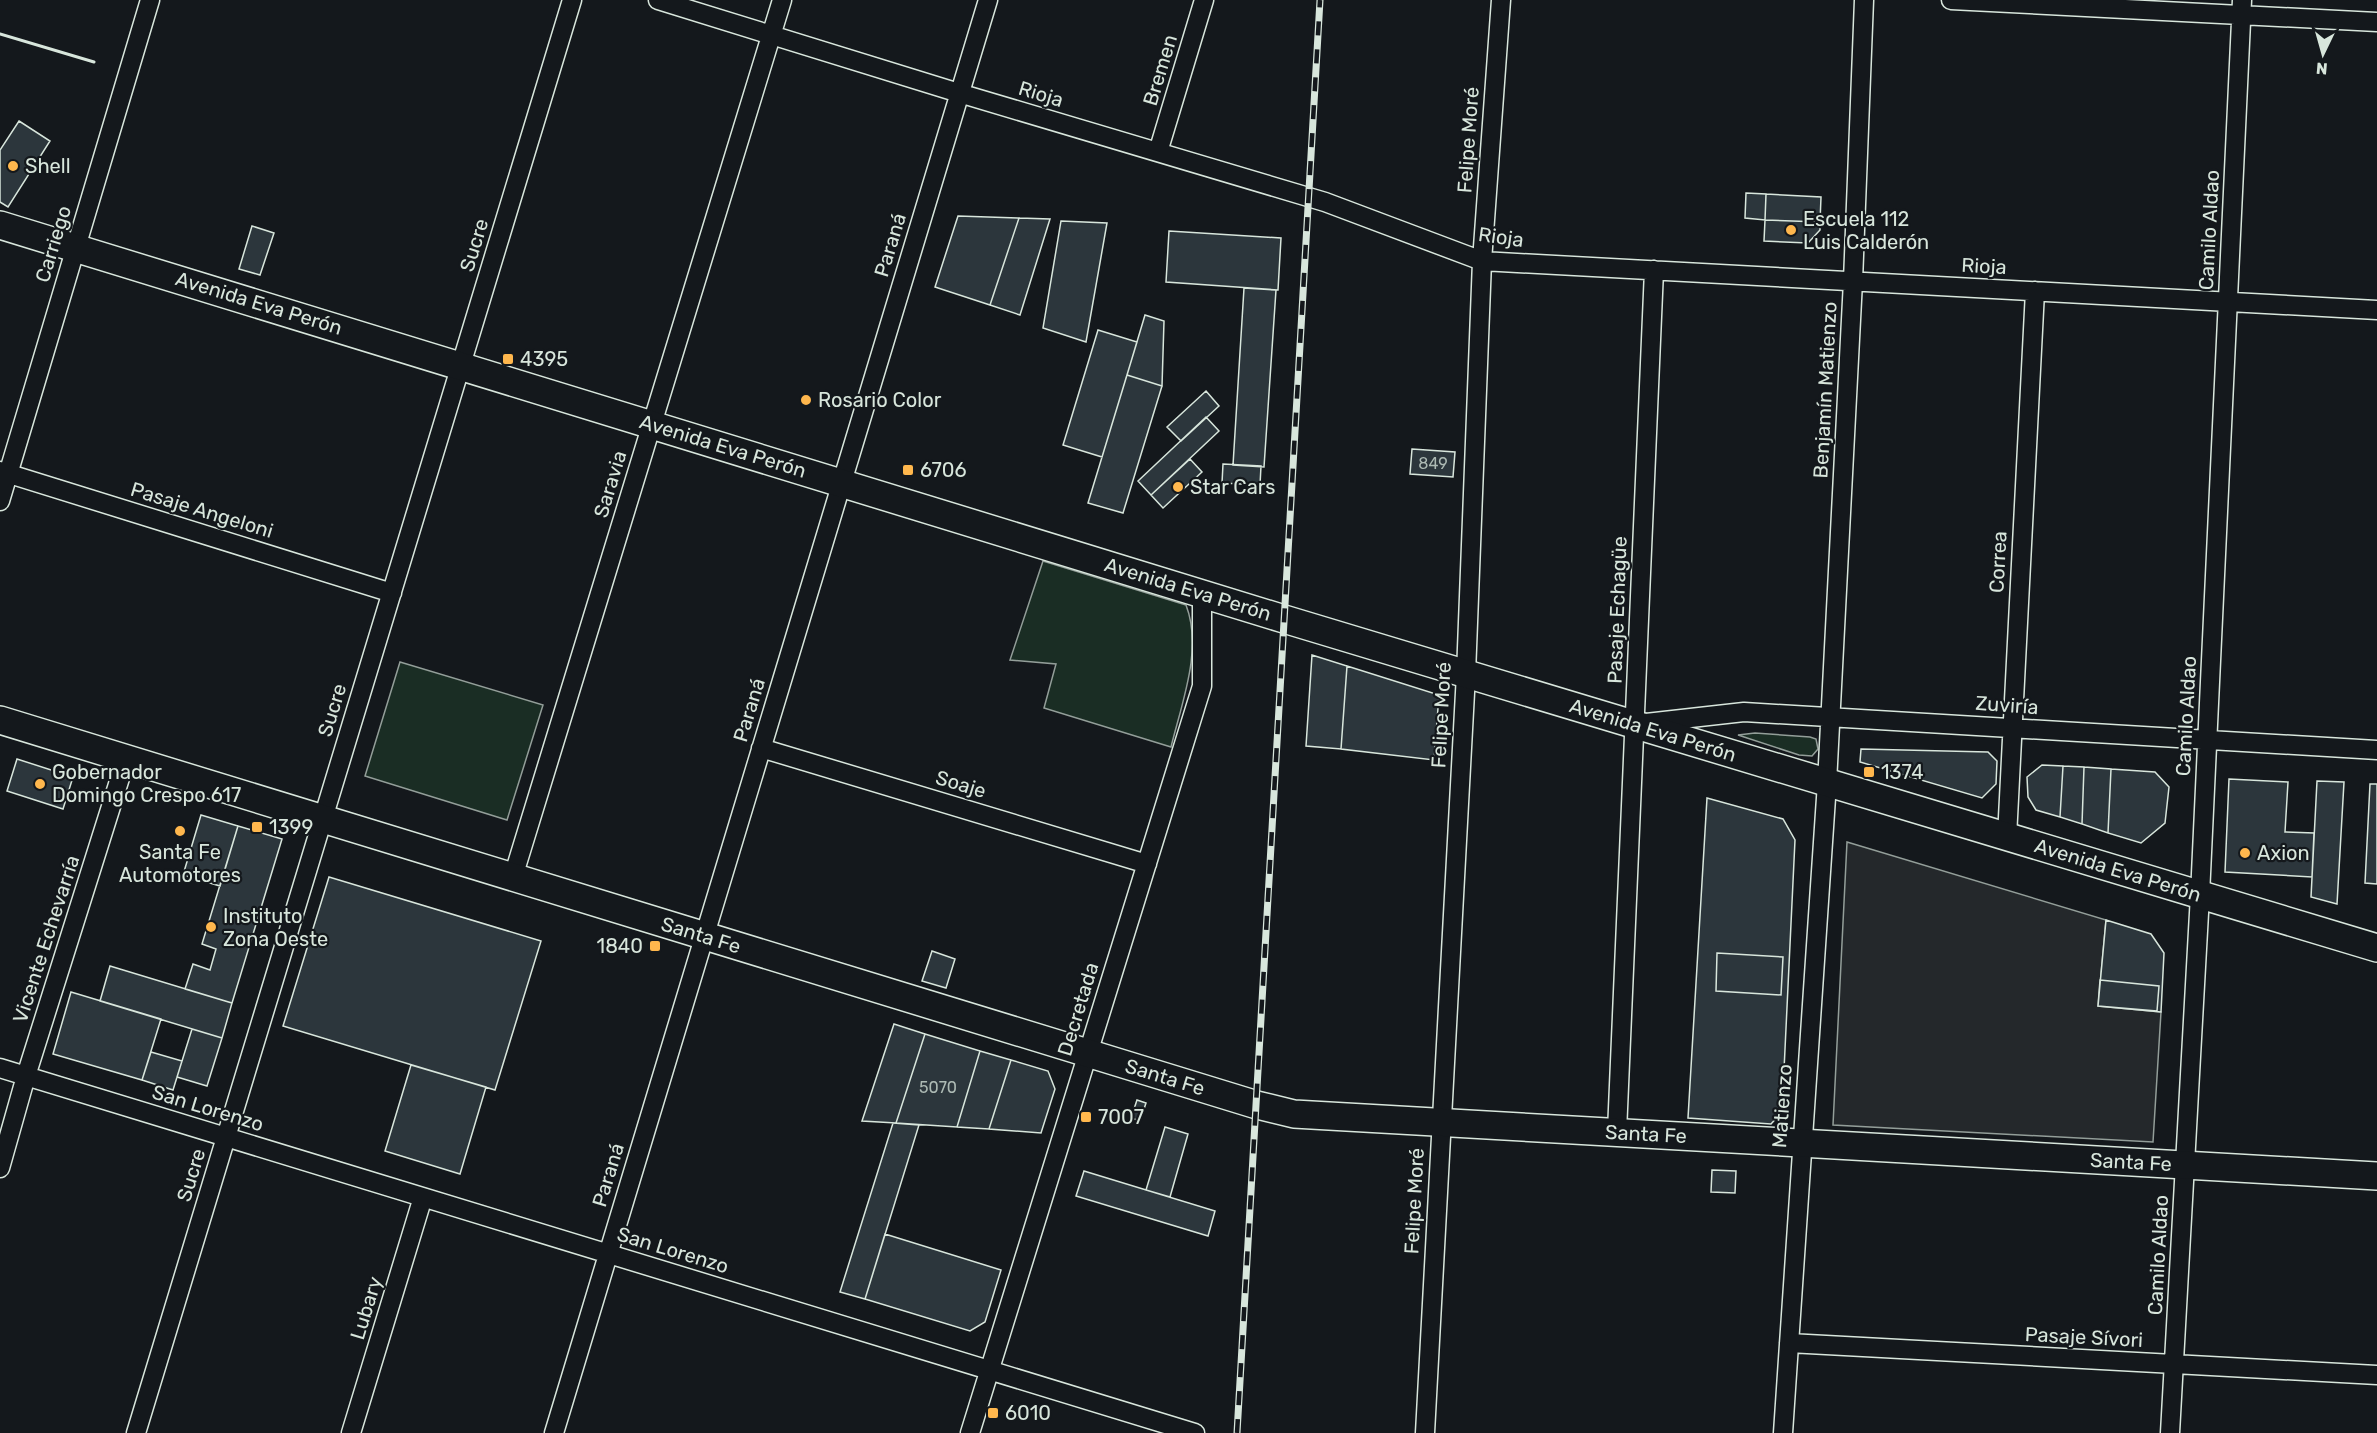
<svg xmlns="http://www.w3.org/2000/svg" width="2377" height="1433" font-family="Rubik,sans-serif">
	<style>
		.green { fill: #1a2d24; stroke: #939e99; stroke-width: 1.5 }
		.parking { fill: #24282b; stroke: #939e99; stroke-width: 1.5 }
		.building { fill: #2c363c; stroke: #d8e6dc; stroke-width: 1.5 }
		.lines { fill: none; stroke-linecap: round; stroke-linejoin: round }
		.street-casing { stroke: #d8e6dc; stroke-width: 21 }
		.secondary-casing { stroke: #d8e6dc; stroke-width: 30 }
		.street { stroke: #14181c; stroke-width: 18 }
		.secondary { stroke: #14181c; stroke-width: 27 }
		.rail-casing { stroke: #d8e6dc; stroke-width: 7 }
		.rail { stroke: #14181c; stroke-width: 4.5; stroke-dasharray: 14; stroke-linecap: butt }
		.wall { stroke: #d8e6dc; stroke-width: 3 }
		.poi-dot { fill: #ffb74d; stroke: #14181c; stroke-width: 2 }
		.labels { text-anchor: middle; stroke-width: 4.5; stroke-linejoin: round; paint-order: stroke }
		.number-label { font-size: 16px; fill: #adbab4 }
		.street-label { font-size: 20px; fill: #d8e6dc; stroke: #14181c }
		.poi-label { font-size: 20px; fill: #d8e6dc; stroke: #14181c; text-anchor: start }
	</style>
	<rect width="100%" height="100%" fill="#14181c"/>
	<path class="green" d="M 1043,561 L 1186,605 C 1203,649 1182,702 1171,747 L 1044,708 L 1056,664 L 1010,660 Z
		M 400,662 L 543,705 L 507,820 L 365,776 Z
		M 1755,733 L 1810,737 L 1816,739 L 1818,749 L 1812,756 L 1799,755 L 1738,735 Z"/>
	<path class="parking" d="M 1847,842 L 2106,920 L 2098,1006 L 2161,1012 L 2153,1142 L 1833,1125 Z"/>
	<path class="building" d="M 19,121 L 50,141 L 8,207 L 0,202 L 0,150 Z
		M 1746,193 L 1766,194 L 1765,220 L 1745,218 Z
		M 1766,194 L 1821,197 L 1820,222 L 1765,220 Z
		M 958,216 L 1019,218 L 990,305 L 935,287 Z
		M 1019,218 L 1050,219 L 1020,315 L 990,305 Z
		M 1765,220 L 1820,222 L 1820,230 L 1808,243 L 1764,241 Z
		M 1061,221 L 1107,223 L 1086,342 L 1043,328 Z
		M 252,226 L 274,233 L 260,275 L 239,269 Z
		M 1169,231 L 1281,238 L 1278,290 L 1166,282 Z
		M 1244,288 L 1276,290 L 1264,467 L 1233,465 Z
		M 1145,315 L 1164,321 L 1162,386 L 1127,375 Z
		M 1098,330 L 1137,342 L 1102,457 L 1063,445 Z
		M 1127,375 L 1162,386 L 1123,513 L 1088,503 Z
		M 1206,391 L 1219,406 L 1181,441 L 1167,427 Z
		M 1206,417 L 1219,431 L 1151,495 L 1138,481 Z
		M 1412,449 L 1455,452 L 1453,477 L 1410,474 Z
		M 1190,459 L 1202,472 L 1163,508 L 1151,495 Z
		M 1223,464 L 1261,466 L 1260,485 L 1222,483 Z
		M 1312,655 L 1347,666 L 1341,749 L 1306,746 Z
		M 1347,666 L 1439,695 L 1434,760 L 1341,749 Z
		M 1861,749 L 1988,752 L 1997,761 L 1996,784 L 1982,798 L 1860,762 Z
		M 17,759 L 73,777 L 63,809 L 7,791 Z
		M 2042,765 L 2063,766 L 2060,817 L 2036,810 L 2028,797 L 2027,777 Z
		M 2063,766 L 2084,767 L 2082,824 L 2060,817 Z
		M 2084,767 L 2111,769 L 2108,833 L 2082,824 Z
		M 2111,769 L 2155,772 L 2169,787 L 2165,823 L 2141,843 L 2108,833 Z
		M 2229,779 L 2288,782 L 2285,832 L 2314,833 L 2312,877 L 2225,872 Z
		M 2317,781 L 2344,782 L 2337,904 L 2311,897 Z
		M 2370,784 L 2377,784 L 2377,884 L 2365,883 Z
		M 1707,798 L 1783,819 L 1795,840 L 1782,1112 L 1771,1124 L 1688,1118 Z
		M 201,815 L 238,826 L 220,886 L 183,875 Z
		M 238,826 L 282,839 L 232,1003 L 185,989 L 193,964 L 210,970 L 216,949 L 202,944 Z
		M 329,877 L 541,941 L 495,1090 L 283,1026 Z
		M 2106,920 L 2151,934 L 2164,953 L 2161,1012 L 2098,1006 Z
		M 932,951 L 955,959 L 946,988 L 922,981 Z
		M 1717,953 L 1783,957 L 1781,995 L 1716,991 Z
		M 110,966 L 232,1003 L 222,1038 L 100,1001 Z
		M 2100,980 L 2159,986 L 2157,1011 L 2098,1006 Z
		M 71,992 L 161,1019 L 142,1080 L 53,1054 Z
		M 894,1024 L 925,1034 L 896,1123 L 862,1121 Z
		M 192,1029 L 222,1038 L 207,1086 L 177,1077 Z
		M 925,1034 L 980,1051 L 957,1127 L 896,1123 Z
		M 980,1051 L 1011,1060 L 989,1129 L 957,1127 Z
		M 151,1052 L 182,1061 L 173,1090 L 142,1080 Z
		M 1011,1060 L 1048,1071 L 1055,1089 L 1041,1133 L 989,1129 Z
		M 411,1065 L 486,1087 L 460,1174 L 385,1151 Z
		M 1137,1100 L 1146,1103 L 1140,1121 L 1131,1118 Z
		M 893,1123 L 919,1125 L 865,1299 L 840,1292 Z
		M 1165,1127 L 1188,1134 L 1170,1197 L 1146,1190 Z
		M 1712,1170 L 1736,1171 L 1735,1193 L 1711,1192 Z
		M 1084,1171 L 1215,1211 L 1208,1236 L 1076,1196 Z
		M 885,1234 L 1001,1270 L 985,1322 L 970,1331 L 865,1299 Z"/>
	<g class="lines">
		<defs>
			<path id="street" d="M 658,0 L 959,93 L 1325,202 L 1482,261 L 2377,310
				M 1951,0 L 2377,22
				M 1158,152 L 1204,0
				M 0,471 L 392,593
				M 0,501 L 150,0
				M 1646,723 L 1744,712 L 2377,750
				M 761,748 L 1147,864
				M 2007,837 L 2035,291
				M 513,877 L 782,0
				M 0,1068 L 1195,1433
				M 1617,1132 L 1654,270
				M 0,1168 L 26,1076 L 126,759
				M 1789,1343 L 2377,1375
				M 136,1433 L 572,0
				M 351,1433 L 423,1197
				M 554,1433 L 988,0
				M 970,1433 L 1202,686 L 1202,594
				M 1425,1433 L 1466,674 L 1482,261 L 1501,0
				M 1783,1433 L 1827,783 L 1853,281 L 1864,0
				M 2170,1433 L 2200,895 L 2242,0"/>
			<path id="secondary" d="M 0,225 L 1284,619 L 2377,948
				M 0,720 L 1257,1105 L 1294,1114 L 2377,1176"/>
		</defs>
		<use href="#street" class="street-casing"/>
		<use href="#secondary" class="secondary-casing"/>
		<use href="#street" class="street"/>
		<use href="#secondary" class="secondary"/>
		<defs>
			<path id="rail" d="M 1237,1433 L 1320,0"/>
		</defs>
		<use href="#rail" class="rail-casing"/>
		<use href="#rail" class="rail"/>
		<path class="wall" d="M 0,34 L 94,62"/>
	</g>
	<g class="poi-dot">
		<circle cx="13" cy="166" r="6"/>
		<circle cx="1791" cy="230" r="6"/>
		<rect x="502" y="353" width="12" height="12" rx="3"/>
		<circle cx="806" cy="400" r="6"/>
		<rect x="902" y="464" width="12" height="12" rx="3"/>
		<circle cx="1178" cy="487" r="6"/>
		<rect x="1863" y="766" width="12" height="12" rx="3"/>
		<circle cx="40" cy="784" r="6"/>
		<rect x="251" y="821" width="12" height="12" rx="3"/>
		<circle cx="180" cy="831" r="6"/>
		<circle cx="2245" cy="853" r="6"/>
		<circle cx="211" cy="927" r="6"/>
		<rect x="649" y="940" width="12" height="12" rx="3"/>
		<rect x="1080" y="1111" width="12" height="12" rx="3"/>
		<rect x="987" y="1407" width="12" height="12" rx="3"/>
	</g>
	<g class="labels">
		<g class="number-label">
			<text x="1433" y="469">849</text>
			<text x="938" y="1093">5070</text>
		</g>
		<g class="street-label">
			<text transform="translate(1160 70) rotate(-73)" y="7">Bremen</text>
			<text transform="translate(1041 94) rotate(17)" y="7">Rioja</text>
			<text transform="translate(1468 140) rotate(-86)" y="7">Felipe Moré</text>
			<text transform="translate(2209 230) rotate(-87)" y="7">Camilo Aldao</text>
			<text transform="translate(1501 237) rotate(8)" y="7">Rioja</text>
			<text transform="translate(53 244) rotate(-73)" y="7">Carriego</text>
			<text transform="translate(474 245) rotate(-73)" y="7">Sucre</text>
			<text transform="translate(890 245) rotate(-73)" y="7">Paraná</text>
			<text transform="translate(1984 266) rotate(3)" y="7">Rioja</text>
			<text transform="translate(259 303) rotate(17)" y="7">Avenida Eva Perón</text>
			<text transform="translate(1825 390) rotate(-87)" y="7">Benjamín Matienzo</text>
			<text transform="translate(723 446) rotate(17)" y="7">Avenida Eva Perón</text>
			<text transform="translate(610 484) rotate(-73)" y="7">Saravia</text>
			<text transform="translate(202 510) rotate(17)" y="7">Pasaje Angeloni</text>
			<text transform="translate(1998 562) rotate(-87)" y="7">Correa</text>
			<text transform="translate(1188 589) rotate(17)" y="7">Avenida Eva Perón</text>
			<text transform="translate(1617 610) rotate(-88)" y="7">Pasaje Echagüe</text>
			<text transform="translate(2007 705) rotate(4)" y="7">Zuviría</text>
			<text transform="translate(332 710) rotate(-73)" y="7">Sucre</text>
			<text transform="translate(749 710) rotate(-73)" y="7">Paraná</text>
			<text transform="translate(1441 715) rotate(-87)" y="7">Felipe Moré</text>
			<text transform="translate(2186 716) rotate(-87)" y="7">Camilo Aldao</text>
			<text transform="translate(1653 730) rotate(17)" y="7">Avenida Eva Perón</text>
			<text transform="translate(961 784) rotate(17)" y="7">Soaje</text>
			<text transform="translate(2118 870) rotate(17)" y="7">Avenida Eva Perón</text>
			<text transform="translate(701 935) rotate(17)" y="7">Santa Fe</text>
			<text transform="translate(46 939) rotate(-72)" y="7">Vicente Echevarría</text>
			<text transform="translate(1078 1009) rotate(-73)" y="7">Decretada</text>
			<text transform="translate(1165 1077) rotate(17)" y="7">Santa Fe</text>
			<text transform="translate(1782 1106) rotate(-86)" y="7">Matienzo</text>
			<text transform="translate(208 1108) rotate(17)" y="7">San Lorenzo</text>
			<text transform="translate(1646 1134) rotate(3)" y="7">Santa Fe</text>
			<text transform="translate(2131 1162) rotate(3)" y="7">Santa Fe</text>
			<text transform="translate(191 1175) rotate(-73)" y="7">Sucre</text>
			<text transform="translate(608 1175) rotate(-73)" y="7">Paraná</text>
			<text transform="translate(1414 1201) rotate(-87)" y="7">Felipe Moré</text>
			<text transform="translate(673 1250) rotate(17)" y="7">San Lorenzo</text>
			<text transform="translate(2158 1255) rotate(-87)" y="7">Camilo Aldao</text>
			<text transform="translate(366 1308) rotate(-73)" y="7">Lubary</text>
			<text transform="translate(2084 1337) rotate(3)" y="7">Pasaje Sívori</text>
		</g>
		<g class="poi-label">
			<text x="25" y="173">Shell</text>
			<text x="1803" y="226">Escuela 112<tspan x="1803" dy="23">Luis Calderón</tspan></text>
			<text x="520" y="366">4395</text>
			<text x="818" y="407">Rosario Color</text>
			<text x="920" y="477">6706</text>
			<text x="1190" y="494">Star Cars</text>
			<text x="52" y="779">Gobernador<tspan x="52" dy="23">Domingo Crespo 617</tspan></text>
			<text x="1881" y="779">1374</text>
			<text x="269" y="834">1399</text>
			<text x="180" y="859" text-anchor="middle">Santa Fe<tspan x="180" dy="23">Automotores</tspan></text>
			<text x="2257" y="860">Axion</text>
			<text x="223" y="923">Instituto<tspan x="223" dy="23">Zona Oeste</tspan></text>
			<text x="643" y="953" text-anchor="end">1840</text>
			<text x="1098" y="1124">7007</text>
			<text x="1005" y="1420">6010</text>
		</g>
	</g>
	<g transform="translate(2323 54) rotate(185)" stroke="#14181c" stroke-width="4.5" paint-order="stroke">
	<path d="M0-4.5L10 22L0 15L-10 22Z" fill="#d8e6dc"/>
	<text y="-9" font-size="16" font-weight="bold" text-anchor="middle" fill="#d8e6dc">N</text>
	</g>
</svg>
